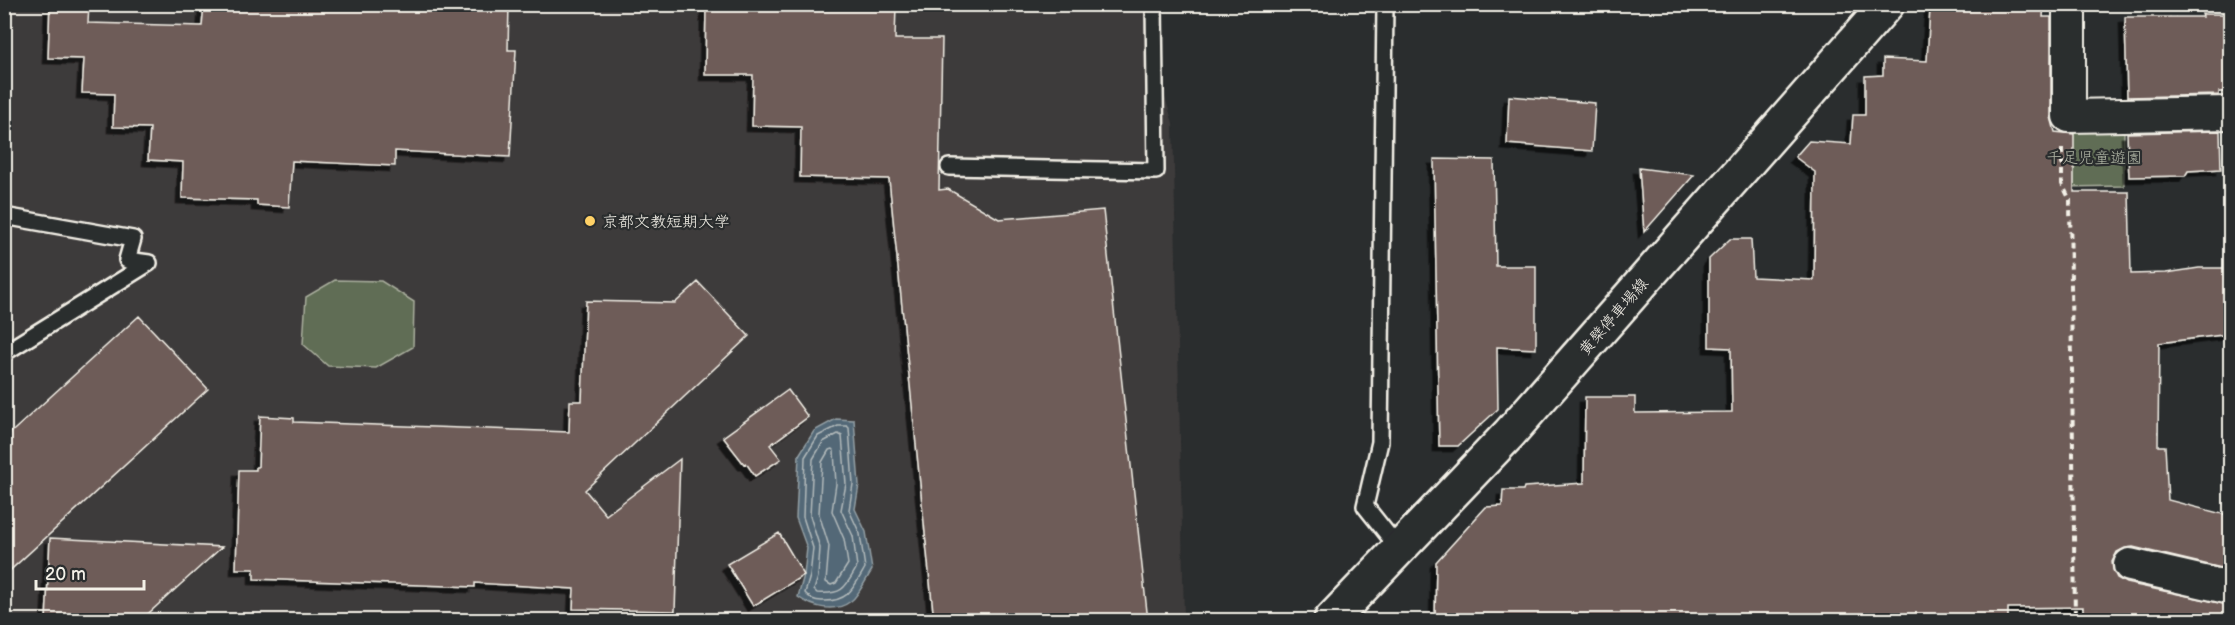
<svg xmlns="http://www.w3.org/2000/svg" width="2235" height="625" font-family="'Balsamiq Sans','Klee One',sans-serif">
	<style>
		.built { fill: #3e3b3b }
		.green { fill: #606d55; stroke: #aaaf9e; stroke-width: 1.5 }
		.water { fill: #526877; stroke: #939fa4; stroke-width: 1.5 }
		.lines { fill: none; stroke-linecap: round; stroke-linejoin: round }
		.shore { stroke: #b3babb; stroke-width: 1.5 }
		.building { fill: #6e5c59; stroke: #f4f1e8; stroke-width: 1.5; filter: url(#shadow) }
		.service-casing { stroke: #f4f1e8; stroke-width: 20 }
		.minor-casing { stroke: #f4f1e8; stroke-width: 36 }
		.secondary-casing { stroke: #f4f1e8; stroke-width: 38 }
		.path { stroke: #f4f1e8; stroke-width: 4; stroke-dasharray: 6 4.5; stroke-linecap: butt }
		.service { stroke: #2a2d2e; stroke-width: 15 }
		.minor { stroke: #2a2d2e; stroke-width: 32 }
		.secondary { stroke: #2a2d2e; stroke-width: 33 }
		.poi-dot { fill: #ffd166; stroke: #2a2d2e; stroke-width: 2 }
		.labels { text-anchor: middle; stroke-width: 4.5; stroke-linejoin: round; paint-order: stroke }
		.park-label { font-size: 16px; fill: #b1b6a6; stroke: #2a2d2e }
		.poi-label { font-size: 16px; fill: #f4f1e8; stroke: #2a2d2e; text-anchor: start }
		.street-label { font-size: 16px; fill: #f4f1e8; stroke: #2a2d2e }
	</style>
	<defs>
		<filter id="shadow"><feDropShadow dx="-5.5" dy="5.5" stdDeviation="0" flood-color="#0009"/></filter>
	</defs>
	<rect width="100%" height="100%" fill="#2a2d2e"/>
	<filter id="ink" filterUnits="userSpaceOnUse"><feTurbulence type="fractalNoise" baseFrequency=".0167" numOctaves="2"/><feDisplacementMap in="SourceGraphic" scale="12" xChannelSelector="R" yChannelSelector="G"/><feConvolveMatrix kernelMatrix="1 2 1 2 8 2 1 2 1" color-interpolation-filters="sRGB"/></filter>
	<g filter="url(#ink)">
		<path class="built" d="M 4,5 L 1149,5 L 1157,72 L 1173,123 L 1184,620 L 5,620 Z"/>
		<path class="green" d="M 2065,128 L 2124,128 L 2124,186 L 2065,187 Z
			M 335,280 L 381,281 L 414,302 L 413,347 L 376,368 L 328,366 L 303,344 L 306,297 Z"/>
		<path class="water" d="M 836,419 L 854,420 L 859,485 L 855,509 L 866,532 L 872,570 C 866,579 859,595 851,601 C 834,614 812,607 798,597 L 804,575 L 807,548 L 796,518 L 799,455 L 814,431 Z"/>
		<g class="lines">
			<path class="shore" d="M 838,426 L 847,426 L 849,428 L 853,484 L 849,510 L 860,534 L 865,568 C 853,589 848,602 822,601 C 814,601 811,599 805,593 L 810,576 L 813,548 L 803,517 L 805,457 L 818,436 Z
				M 838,434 L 842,436 L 846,484 L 841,510 L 853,536 L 857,567 C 845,588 843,595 817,593 L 814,590 L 818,577 L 820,548 L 810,516 L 813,459 L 823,442 Z
				M 832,449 L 834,451 L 836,484 L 832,511 L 844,539 L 848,564 L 836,583 L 831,585 L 826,582 L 829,546 L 819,514 L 822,462 L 829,450 Z"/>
		</g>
		<path class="building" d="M 50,4 L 89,4 L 88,23 L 202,26 L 204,4 L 509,4 L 508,50 L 516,50 L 510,157 L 395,151 L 395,166 L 292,161 L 289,207 L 257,205 L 257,200 L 182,198 L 183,162 L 148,160 L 150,128 L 113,127 L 114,94 L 82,93 L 84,59 L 48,58 Z
			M 706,4 L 896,6 L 895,39 L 942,39 L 939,190 L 948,189 L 999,219 L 1103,210 L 1148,621 L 934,621 L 889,179 L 800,177 L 801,127 L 752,126 L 753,75 L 705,75 Z
			M 1964,4 L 2044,4 L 2043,17 L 2051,17 L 2051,117 L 2055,132 L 2074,134 L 2074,192 L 2129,192 L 2131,274 L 2166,273 L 2199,268 L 2230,268 L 2230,334 L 2159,343 L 2158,446 L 2165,446 L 2168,500 L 2230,516 L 2230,570 L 2133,547 L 2125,548 L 2117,552 L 2112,562 L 2113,570 L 2117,578 L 2126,583 L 2230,605 L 2230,621 L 2083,621 L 2083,607 L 2008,608 L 2008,621 L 1435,621 L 1436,562 L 1486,507 L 1502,506 L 1503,490 L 1523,490 L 1524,487 L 1584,483 L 1585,397 L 1635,397 L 1635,413 L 1732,412 L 1731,348 L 1709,347 L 1709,259 L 1730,239 L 1751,239 L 1753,277 L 1814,280 L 1815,172 L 1795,157 L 1809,141 L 1851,144 L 1853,115 L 1865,115 L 1865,76 L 1883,75 L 1883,59 L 1927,61 L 1930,9 L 1964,9 Z
			M 2202,14 L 2230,14 L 2230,92 L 2219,92 L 2219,95 L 2127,97 L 2125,17 L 2203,17 Z
			M 1509,96 L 1595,103 L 1592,151 L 1507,144 Z
			M 2220,131 L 2221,169 L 2188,171 L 2185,176 L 2129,177 L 2127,133 Z
			M 1434,159 L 1494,160 L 1496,266 L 1536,266 L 1536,349 L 1497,347 L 1498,409 L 1458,446 L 1439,446 Z
			M 1639,168 L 1694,175 L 1644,232 Z
			M 698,282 L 749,336 L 585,490 L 606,515 L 680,459 L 675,611 L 573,609 L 574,589 L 475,583 L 475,587 L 254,579 L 254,569 L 236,569 L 239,470 L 256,470 L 256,467 L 258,467 L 260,416 L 294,418 L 294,422 L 569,432 L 570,401 L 582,401 L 586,301 L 675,303 Z
			M 139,316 L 208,389 L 4,576 L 4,439 Z
			M 788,390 L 808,417 L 770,445 L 781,459 L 755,476 L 746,463 L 744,464 L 723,437 Z
			M 779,533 L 804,575 L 753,606 L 727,564 Z
			M 50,538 L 222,547 L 140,621 L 46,621 Z"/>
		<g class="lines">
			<defs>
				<path id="service" d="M 1385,4 L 1380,442 L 1365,506 L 1400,550
					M 949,167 L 1156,171 L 1154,4
					M 4,216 L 133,239 L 127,260 L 149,263 L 4,353"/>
				<path id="minor" d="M 2069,4 L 2069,116 L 2230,113
					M 2130,565 L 2230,588"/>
				<path id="secondary" d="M 1331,620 L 1509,434 L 1887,4"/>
			</defs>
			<use href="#service" class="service-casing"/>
			<use href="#minor" class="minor-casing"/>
			<use href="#secondary" class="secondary-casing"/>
			<path class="path" d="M 2062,149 L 2062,184 L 2070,200 L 2075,620"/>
			<use href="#service" class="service"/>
			<use href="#minor" class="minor"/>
			<use href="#secondary" class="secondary"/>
		</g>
	</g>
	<circle class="poi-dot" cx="590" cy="221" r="6"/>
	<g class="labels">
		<g class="park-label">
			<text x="2094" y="163">千足児童遊園</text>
		</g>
		<g class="poi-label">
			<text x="602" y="227">京都文教短期大学</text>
		</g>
		<g class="street-label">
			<text transform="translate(1613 316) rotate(-49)" y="6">黄檗停車場線</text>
		</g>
	</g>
	<rect width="2235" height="625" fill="none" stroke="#2a2d2e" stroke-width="24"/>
	<rect x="12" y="12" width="2211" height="601" fill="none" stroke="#f4f1e8" stroke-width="2" filter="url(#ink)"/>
	<path d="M36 580v9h108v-9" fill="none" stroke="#f4f1e8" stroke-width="3"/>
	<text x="45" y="580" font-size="18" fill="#f4f1e8" stroke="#2a2d2e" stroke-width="4.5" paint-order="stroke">20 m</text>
</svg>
